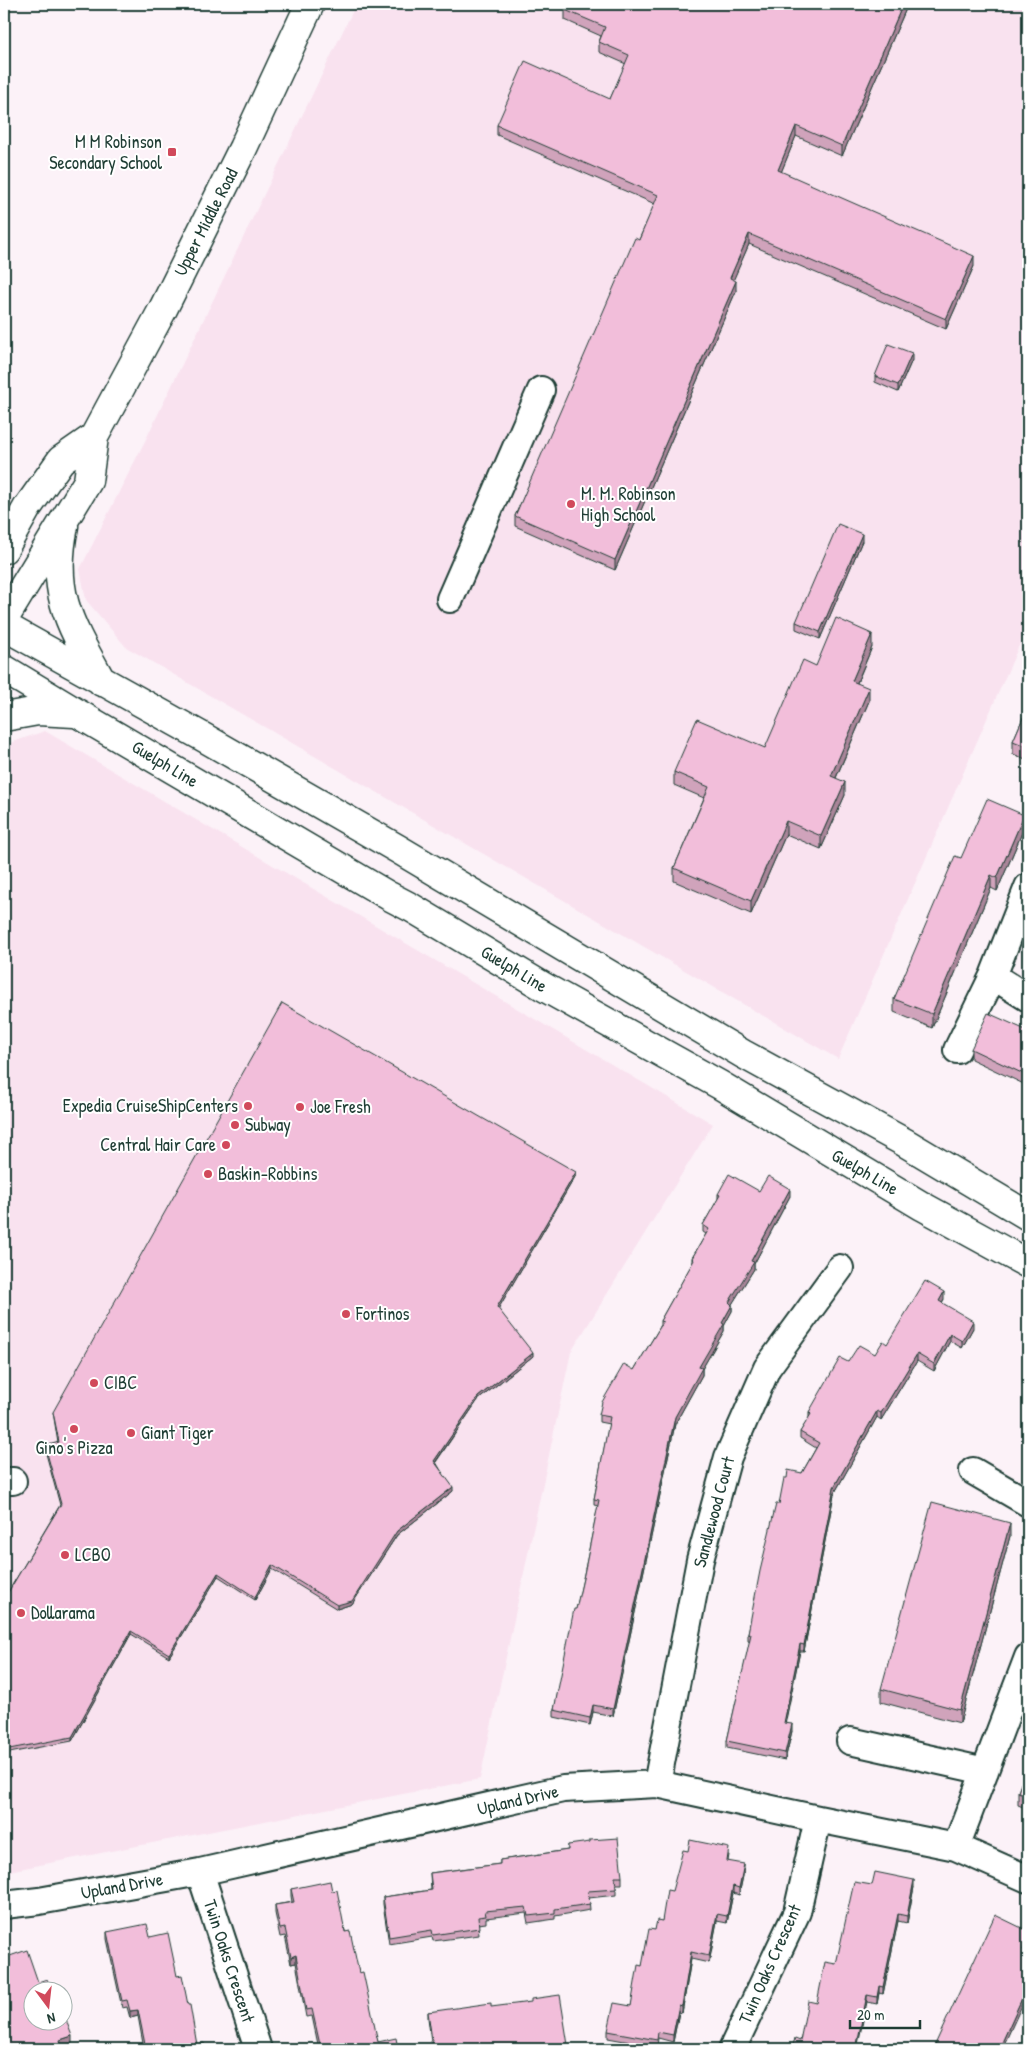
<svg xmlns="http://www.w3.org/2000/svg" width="1032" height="2053" font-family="'Patrick Hand',sans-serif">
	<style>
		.built { fill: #f9e2ef }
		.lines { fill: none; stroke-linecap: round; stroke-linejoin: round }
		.minor-casing { stroke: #1f3d34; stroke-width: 30 }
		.major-casing { stroke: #1f3d34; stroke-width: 31 }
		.minor { stroke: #fff; stroke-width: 26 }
		.major { stroke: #fff; stroke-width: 28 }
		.wall { fill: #d0a3bb; stroke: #1f3d34 }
		.shaded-wall { fill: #a98599; stroke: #1f3d34 }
		.building { fill: #f2beda; stroke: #1f3d34 }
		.poi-dot { fill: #d1495b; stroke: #fff; stroke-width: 2 }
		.labels { text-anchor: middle; stroke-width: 4; stroke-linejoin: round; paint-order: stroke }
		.poi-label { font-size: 18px; fill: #1f3d34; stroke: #fff; text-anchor: start }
		.street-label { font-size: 18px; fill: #1f3d34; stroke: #fff }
	</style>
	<rect width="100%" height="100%" fill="#fcf2f8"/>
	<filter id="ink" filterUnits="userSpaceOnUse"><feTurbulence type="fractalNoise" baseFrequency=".02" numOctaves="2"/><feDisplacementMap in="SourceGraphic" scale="10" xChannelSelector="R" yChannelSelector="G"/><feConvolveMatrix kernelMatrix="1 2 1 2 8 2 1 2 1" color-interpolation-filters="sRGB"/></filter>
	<g filter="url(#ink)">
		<path class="built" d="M 356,4 L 1028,4 L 1028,625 L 838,1059 L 126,647 L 86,600 L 80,569 L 146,439 Z
			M 45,731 L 713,1124 L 571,1352 L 480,1779 L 4,1872 L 4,745 Z"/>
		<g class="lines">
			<defs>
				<path id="minor" d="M 450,599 L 541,390
					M 993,976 L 1028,998
					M 957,1050 L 993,976 L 1028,887
					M 973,1471 L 1028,1503
					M 4,1481 L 13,1481
					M 850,1741 L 985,1771
					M 657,1784 L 700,1560 L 728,1457 L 767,1368 L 840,1268
					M 956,1847 L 1028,1657
					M 200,1872 L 258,2049
					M 4,1905 L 39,1901 L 200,1872 L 563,1789 L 657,1784 L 818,1819 L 956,1847 L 1028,1879
					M 732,2049 L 797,1912 L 818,1819"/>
				<path id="major" d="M 64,526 C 50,594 70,624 102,682
					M 4,549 L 27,508 L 61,460 L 94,437
					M 4,619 L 88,481 L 94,437 L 163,309 L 243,148 L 310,4
					M 4,626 L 203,737 L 398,849 L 743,1054 L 904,1142 L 1028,1216
					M 4,669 L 77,713 L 389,896 L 412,908 L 544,987 L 720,1085 L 922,1206 L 1028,1264
					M 4,717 L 38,711 L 74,713"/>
			</defs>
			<use href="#minor" class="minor-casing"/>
			<use href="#major" class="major-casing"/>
			<use href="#minor" class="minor"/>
			<use href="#major" class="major"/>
		</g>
		<path class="wall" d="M 908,4 L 842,156 L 796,136 L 781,172 L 974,266 L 946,329 L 749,244 L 733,280 L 736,291 L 615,570 L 515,526 L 515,516 L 655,204 L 497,135 L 497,125 L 610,99 L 626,64 L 599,52 L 599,42 L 601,36 L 565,20 L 565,10 Z
			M 912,360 L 898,392 L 875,382 L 875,376 Z
			M 862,541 L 820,639 L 796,629 L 796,622 Z
			M 872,647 L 857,683 L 869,701 L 836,778 L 845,795 L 821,849 L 786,834 L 751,914 L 674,881 L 674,868 L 704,798 L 674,785 L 674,772 L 765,748 L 816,666 Z
			M 1028,706 L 1028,760 L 1013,754 L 1013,741 Z
			M 1024,828 L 997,891 L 991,888 L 932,1028 L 894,1012 L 894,999 L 961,858 Z
			M 1028,1031 L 1028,1086 L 971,1059 L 971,1049 Z
			M 576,1175 L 498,1309 L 533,1356 L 478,1400 L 436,1462 L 453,1491 L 397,1535 L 352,1604 L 337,1609 L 272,1569 L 255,1600 L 218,1576 L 169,1657 L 131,1634 L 72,1741 L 4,1754 L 4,1599 L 60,1505 L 45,1450 L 45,1446 L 58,1443 L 53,1412 Z
			M 759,1191 L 790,1196 L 754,1264 L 754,1269 L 732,1304 L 732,1311 L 724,1326 L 724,1331 L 702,1369 L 702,1375 L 675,1424 L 613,1716 L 593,1712 L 590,1725 L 554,1717 L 554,1710 L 584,1574 L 598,1506 L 594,1505 L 594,1499 L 609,1424 L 599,1422 L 599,1415 L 634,1370 L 660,1327 L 660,1321 L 692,1264 L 692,1258 L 706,1234 L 703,1232 L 703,1225 L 718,1199 L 718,1194 Z
			M 944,1299 L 942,1303 L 973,1328 L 962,1348 L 950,1341 L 934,1371 L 917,1361 L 881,1420 L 877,1417 L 834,1494 L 804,1651 L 800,1651 L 785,1723 L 792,1731 L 785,1760 L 727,1748 L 727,1741 L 750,1641 L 748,1640 L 748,1633 L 779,1504 L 787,1478 L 802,1473 L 816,1448 L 800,1438 L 800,1432 L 809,1418 L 809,1412 L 848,1362 L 875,1354 Z
			M 1028,1432 L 1028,1454 L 1025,1452 L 1025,1438 Z
			M 1010,1536 L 960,1723 L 881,1702 L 881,1689 Z
			M 1028,1765 L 1028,1809 L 1018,1805 L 1018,1792 Z
			M 568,1845 L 622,1877 L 622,1884 L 616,1884 L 616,1895 L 589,1898 L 590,1910 L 555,1916 L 555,1919 L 528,1923 L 526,1913 L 486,1918 L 486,1923 L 478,1924 L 479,1935 L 433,1941 L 432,1937 L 389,1944 L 383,1904 L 383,1897 L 431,1890 L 430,1873 L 500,1864 L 500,1860 L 568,1850 Z
			M 688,1851 L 729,1855 L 728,1861 L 744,1871 L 739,1895 L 733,1893 L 727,1923 L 717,1921 L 709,1963 L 691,1959 L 682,2013 L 679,2012 L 673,2042 L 658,2038 L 657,2047 L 608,2038 L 608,2031 L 631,2006 L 642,1966 L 655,1930 L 662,1921 Z
			M 872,1885 L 914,1887 L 907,1923 L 898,1921 L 883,1994 L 879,1993 L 877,2004 L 867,2002 L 800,2041 L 817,2003 L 836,1964 Z
			M 291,1889 L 332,1891 L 359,1973 L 378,2042 L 398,2049 L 319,2049 L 312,2016 L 306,2017 L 296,1963 L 291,1964 L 285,1936 L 280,1937 L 275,1913 L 275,1905 L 292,1902 L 291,1896 Z
			M 107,1932 L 150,1937 L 177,1976 L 197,2045 L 205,2049 L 144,2049 L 138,2016 L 130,2018 L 127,2007 L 122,2008 L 107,1939 Z
			M 4,1958 L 32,1990 L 72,2043 L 62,2046 L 63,2049 L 5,2049 L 4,2046 Z
			M 491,2007 L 568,2045 L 568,2049 L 432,2049 L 428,2018 L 428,2012 Z"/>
		<path class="shaded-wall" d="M 903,4 L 908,4 L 842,156 L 842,146 Z
			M 796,126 L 796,136 L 778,180 L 778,170 Z
			M 749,234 L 749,244 L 730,288 L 730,278 Z
			M 974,256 L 974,266 L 946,329 L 946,319 Z
			M 736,281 L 736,291 L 615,570 L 615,560 Z
			M 912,353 L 912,360 L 898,392 L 898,385 Z
			M 862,534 L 862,541 L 820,639 L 820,632 Z
			M 872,634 L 872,647 L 852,694 L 852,681 Z
			M 869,688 L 869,701 L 831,789 L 831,776 Z
			M 845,782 L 845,795 L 821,849 L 821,836 Z
			M 1024,815 L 1024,828 L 997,891 L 997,878 Z
			M 786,821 L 786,834 L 751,914 L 751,901 Z
			M 991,875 L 991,888 L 932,1028 L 932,1014 Z
			M 576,1172 L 576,1175 L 497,1311 L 497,1307 Z
			M 790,1189 L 790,1196 L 754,1264 L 754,1269 L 729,1309 L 729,1302 Z
			M 944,1292 L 944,1299 L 939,1308 L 939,1301 Z
			M 732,1305 L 732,1311 L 724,1326 L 724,1331 L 702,1369 L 702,1375 L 675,1424 L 613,1716 L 613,1709 L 675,1417 L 699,1367 L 722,1323 Z
			M 973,1321 L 973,1328 L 962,1348 L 962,1341 Z
			M 950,1334 L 950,1341 L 934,1371 L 934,1364 Z
			M 533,1353 L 533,1356 L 478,1400 L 434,1464 L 434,1461 L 478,1397 Z
			M 917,1354 L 917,1361 L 881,1420 L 881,1413 Z
			M 877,1411 L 877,1417 L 834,1494 L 804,1651 L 804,1645 L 834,1487 Z
			M 453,1487 L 453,1491 L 397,1535 L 352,1604 L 337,1609 L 337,1605 L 397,1531 Z
			M 1010,1523 L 1010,1536 L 960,1723 L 960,1710 Z
			M 272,1565 L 272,1569 L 255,1600 L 255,1597 Z
			M 218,1573 L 218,1576 L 169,1657 L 169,1654 Z
			M 131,1631 L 131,1634 L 72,1741 L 72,1737 Z
			M 800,1644 L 800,1651 L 784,1730 L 784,1723 Z
			M 593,1705 L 593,1712 L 590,1725 L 590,1718 Z
			M 792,1724 L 792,1731 L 785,1760 L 785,1753 Z
			M 744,1864 L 744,1871 L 739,1895 L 739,1888 Z
			M 914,1880 L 914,1887 L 907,1923 L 907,1916 Z
			M 733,1886 L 733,1893 L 727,1923 L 727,1916 Z
			M 717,1914 L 717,1921 L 709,1963 L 709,1956 Z
			M 898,1914 L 898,1921 L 883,1994 L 883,1987 Z
			M 1028,1937 L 1028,1944 L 1023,1956 L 1023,1950 Z
			M 691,1952 L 691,1959 L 682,2013 L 682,2006 Z
			M 296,1955 L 296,1963 L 291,1964 L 291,1957 Z
			M 1028,1985 L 1028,1992 L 1002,2049 L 999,2049 Z
			M 879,1986 L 879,1993 L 877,2004 L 877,1997 Z
			M 867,1995 L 867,2002 L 857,2049 L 856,2049 Z
			M 679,2005 L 679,2012 L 673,2042 L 673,2035 Z
			M 138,2010 L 138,2016 L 130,2018 L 130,2011 Z
			M 72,2036 L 72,2043 L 60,2047 L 60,2040 Z"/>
		<path class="building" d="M 568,4 L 903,4 L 842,146 L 796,126 L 778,170 L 974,256 L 946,319 L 749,234 L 730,278 L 736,281 L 615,560 L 515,516 L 635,238 L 639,240 L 658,195 L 497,125 L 525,61 L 610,99 L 629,55 L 599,42 L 605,27 L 565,10 Z
			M 888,344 L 912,353 L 898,385 L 875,376 Z
			M 838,524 L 862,534 L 820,632 L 796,622 Z
			M 836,618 L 872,634 L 852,681 L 869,688 L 831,776 L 845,782 L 821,836 L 786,821 L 751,901 L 674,868 L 709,787 L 674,772 L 697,719 L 765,748 L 803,660 L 816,666 Z
			M 1028,706 L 1028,747 L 1013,741 Z
			M 987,799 L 1024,815 L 997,878 L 991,875 L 932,1014 L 894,999 L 955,856 L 961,858 Z
			M 282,1003 L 576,1172 L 497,1307 L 533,1353 L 478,1397 L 434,1461 L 453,1487 L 397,1531 L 352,1601 L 337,1605 L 272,1565 L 255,1597 L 218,1573 L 169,1654 L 131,1631 L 72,1737 L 4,1750 L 4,1599 L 61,1504 L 45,1446 L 59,1442 L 53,1412 Z
			M 988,1013 L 1028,1031 L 1028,1076 L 971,1049 Z
			M 729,1174 L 759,1191 L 768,1176 L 790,1189 L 751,1261 L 754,1262 L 729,1302 L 732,1305 L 722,1323 L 724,1324 L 699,1367 L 702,1368 L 675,1417 L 613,1709 L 593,1705 L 590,1718 L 554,1710 L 574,1609 L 576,1609 L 584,1574 L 599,1500 L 594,1499 L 610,1417 L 599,1415 L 602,1402 L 624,1364 L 634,1370 L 663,1322 L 660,1321 L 694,1260 L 692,1258 L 709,1229 L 703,1225 L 720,1195 L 718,1194 Z
			M 925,1281 L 944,1292 L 939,1301 L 973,1321 L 962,1341 L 950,1334 L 934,1364 L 917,1354 L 881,1413 L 877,1411 L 834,1487 L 804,1645 L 800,1644 L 784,1723 L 792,1724 L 785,1753 L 727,1741 L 751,1634 L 748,1633 L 760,1571 L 776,1504 L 779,1504 L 784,1478 L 787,1478 L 788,1470 L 802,1473 L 819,1443 L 800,1432 L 811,1414 L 809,1412 L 840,1358 L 848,1362 L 859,1345 L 875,1354 L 883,1341 L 887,1344 Z
			M 1028,1432 L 1028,1441 L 1025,1438 Z
			M 932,1502 L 1010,1523 L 960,1710 L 881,1689 Z
			M 1028,1765 L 1028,1796 L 1018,1792 Z
			M 618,1838 L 622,1877 L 615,1877 L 616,1889 L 588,1891 L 590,1904 L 555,1909 L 555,1913 L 528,1916 L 526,1907 L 485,1911 L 486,1916 L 478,1917 L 479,1928 L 433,1935 L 432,1930 L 389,1937 L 383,1897 L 432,1890 L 430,1873 L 500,1864 L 500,1860 L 568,1850 L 568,1845 L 590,1842 L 590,1840 Z
			M 690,1840 L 729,1848 L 727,1861 L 744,1864 L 739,1888 L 733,1886 L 727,1916 L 717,1914 L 709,1956 L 691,1952 L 682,2006 L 679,2005 L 673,2035 L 658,2032 L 657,2040 L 608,2031 L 614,2003 L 631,2006 L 638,1965 L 642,1966 L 649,1929 L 655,1930 L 657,1920 L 662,1921 L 667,1890 L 672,1891 L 683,1850 L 688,1851 Z
			M 875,1872 L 914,1880 L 907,1916 L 898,1914 L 883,1987 L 879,1986 L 877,1997 L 867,1995 L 856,2049 L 791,2049 L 795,2039 L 800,2041 L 808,2001 L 817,2003 L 825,1962 L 836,1964 L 854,1882 L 872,1885 Z
			M 330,1881 L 332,1891 L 337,1890 L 345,1932 L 350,1931 L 359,1973 L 363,1972 L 378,2042 L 396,2038 L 398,2049 L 321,2049 L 312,2009 L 306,2010 L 296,1955 L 291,1957 L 285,1928 L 280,1929 L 275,1905 L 294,1902 L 291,1889 Z
			M 995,1915 L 1028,1931 L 1028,1937 L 1023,1950 L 1028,1952 L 1028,1985 L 999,2049 L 933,2049 Z
			M 147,1924 L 150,1937 L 168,1933 L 177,1976 L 182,1975 L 188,2005 L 190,2005 L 197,2045 L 204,2043 L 205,2049 L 146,2049 L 138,2010 L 130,2011 L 127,2000 L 122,2001 L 107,1932 Z
			M 27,1950 L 38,1982 L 47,1979 L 51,1990 L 32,1990 L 32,2020 L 62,2020 L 63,2012 L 72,2036 L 60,2040 L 63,2049 L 7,2049 L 4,2039 L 4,1958 Z
			M 560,1995 L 568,2045 L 541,2049 L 445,2049 L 445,2046 L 433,2047 L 428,2012 L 491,2003 L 491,2007 L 531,2002 L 531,1999 Z"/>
	</g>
	<g class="poi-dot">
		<rect x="167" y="147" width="10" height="10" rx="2.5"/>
		<circle cx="571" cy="504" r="5"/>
		<circle cx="248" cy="1106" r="5"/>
		<circle cx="300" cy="1107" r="5"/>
		<circle cx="235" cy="1125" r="5"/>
		<circle cx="226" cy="1145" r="5"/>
		<circle cx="208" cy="1174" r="5"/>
		<circle cx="346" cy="1314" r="5"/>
		<circle cx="94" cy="1383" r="5"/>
		<circle cx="74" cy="1429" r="5"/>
		<circle cx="131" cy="1433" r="5"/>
		<circle cx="65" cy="1555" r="5"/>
		<circle cx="21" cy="1613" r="5"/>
	</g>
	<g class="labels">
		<g class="poi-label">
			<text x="162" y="148" text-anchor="end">M M Robinson<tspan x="162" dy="21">Secondary School</tspan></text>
			<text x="581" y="500">M. M. Robinson<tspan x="581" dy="21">High School</tspan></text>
			<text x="238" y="1112" text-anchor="end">Expedia CruiseShipCenters</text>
			<text x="310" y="1113">Joe Fresh</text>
			<text x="245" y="1131">Subway</text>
			<text x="216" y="1151" text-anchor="end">Central Hair Care</text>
			<text x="218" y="1180">Baskin-Robbins</text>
			<text x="356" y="1320">Fortinos</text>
			<text x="104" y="1389">CIBC</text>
			<text x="141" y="1439">Giant Tiger</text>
			<text x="74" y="1454" text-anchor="middle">Gino's Pizza</text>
			<text x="75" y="1561">LCBO</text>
			<text x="31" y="1619">Dollarama</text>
		</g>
		<g class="street-label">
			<text transform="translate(206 222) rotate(-63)" y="6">Upper Middle Road</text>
			<text transform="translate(165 764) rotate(31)" y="6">Guelph Line</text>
			<text transform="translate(514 969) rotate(31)" y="6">Guelph Line</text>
			<text transform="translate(865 1172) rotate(30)" y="6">Guelph Line</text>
			<text transform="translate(714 1512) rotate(-75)" y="6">Sandlewood Court</text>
			<text transform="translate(518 1800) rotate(-13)" y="6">Upland Drive</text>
			<text transform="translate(122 1886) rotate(-10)" y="6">Upland Drive</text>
			<text transform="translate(229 1961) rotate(72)" y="6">Twin Oaks Crescent</text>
			<text transform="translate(770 1964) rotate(-66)" y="6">Twin Oaks Crescent</text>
		</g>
	</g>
	<rect width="1032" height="2053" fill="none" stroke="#fff" stroke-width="20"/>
	<rect x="10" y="10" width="1012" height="2033" fill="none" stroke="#1f3d34" stroke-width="2" filter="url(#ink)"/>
	<g transform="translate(48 2006) rotate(165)"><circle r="24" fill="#ffffff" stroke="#a5b1ae"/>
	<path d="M0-4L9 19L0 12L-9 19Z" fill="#d1495b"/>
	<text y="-8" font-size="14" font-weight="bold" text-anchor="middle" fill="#1f3d34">N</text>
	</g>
	<path d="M850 2020v8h70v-8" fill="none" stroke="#1f3d34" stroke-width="2.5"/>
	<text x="857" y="2020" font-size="15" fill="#1f3d34" stroke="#ffffff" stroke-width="4" paint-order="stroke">20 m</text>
</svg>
